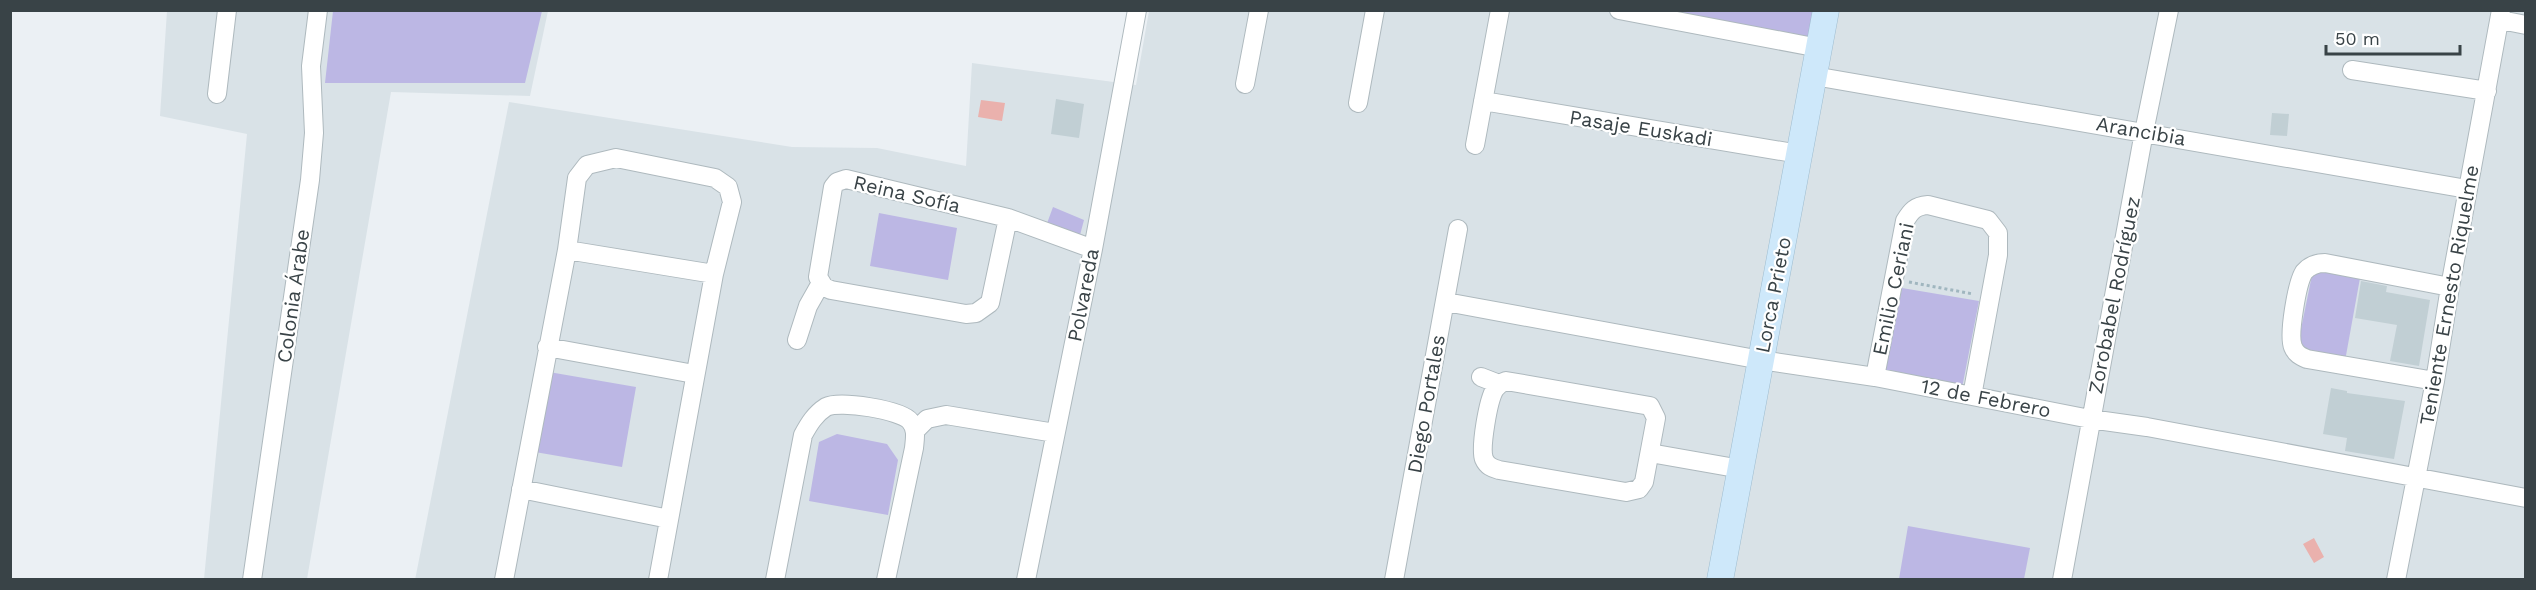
<svg xmlns="http://www.w3.org/2000/svg" width="2536" height="590" font-family="'Work Sans',sans-serif">
	<style>
		.residential { fill: #d9e2e7 }
		.green { fill: #bcb7e4 }
		.water { fill: #eab1ad }
		.building { fill: #c1cfd4 }
		.lines { fill: none; stroke-linecap: round; stroke-linejoin: round }
		.street-casing { stroke: #aeb9be; stroke-width: 20 }
		.secondary-casing { stroke: #9ebccf; stroke-width: 27 }
		.path { stroke: #a0b6bf; stroke-width: 3; stroke-dasharray: 3 3; stroke-linecap: butt }
		.street { stroke: #fff; stroke-width: 18 }
		.secondary { stroke: #cee8fa; stroke-width: 26 }
		.labels { text-anchor: middle; stroke-width: 4.5; stroke-linejoin: round; paint-order: stroke }
		.street-label { font-size: 20px; fill: #394347; stroke: #fff }
	</style>
	<rect width="100%" height="100%" fill="#ebf0f4"/>
	<path class="residential" d="M 167,11 L 548,11 L 530,96 L 391,92 L 307,579 L 204,579 L 247,134 L 160,116 Z
		M 1149,11 L 2525,11 L 2525,579 L 415,580 L 509,102 L 792,147 L 877,148 L 966,166 L 972,63 L 1136,85 Z"/>
	<path class="green" d="M 1826,10 L 1819,48 L 1619,11 Z
		M 333,11 L 333,10 L 542,11 L 525,83 L 325,83 Z
		M 1053,207 L 1084,220 L 1076,250 L 1042,237 Z
		M 879,213 L 957,228 L 948,280 L 870,266 Z
		M 2320,270 L 2360,278 L 2345,361 L 2306,351 L 2299,339 L 2312,275 Z
		M 1902,288 L 1979,301 L 1962,388 L 1885,373 Z
		M 549,372 L 636,387 L 622,467 L 535,452 Z
		M 837,434 L 887,444 L 898,460 L 888,515 L 809,501 L 819,442 Z
		M 1908,526 L 2030,548 L 2024,579 L 1899,579 Z"/>
	<path class="water" d="M 981,100 L 1005,103 L 1002,121 L 978,117 Z
		M 2314,538 L 2324,557 L 2314,563 L 2303,544 Z"/>
	<path class="building" d="M 1056,99 L 1084,104 L 1079,138 L 1051,134 Z
		M 2272,113 L 2289,114 L 2287,136 L 2270,135 Z
		M 2361,281 L 2387,286 L 2386,292 L 2430,300 L 2419,366 L 2390,361 L 2397,325 L 2355,318 Z
		M 2331,388 L 2347,391 L 2347,393 L 2405,401 L 2394,459 L 2345,451 L 2347,438 L 2323,434 Z"/>
	<g class="lines">
		<defs>
			<path id="street" d="M 1619,10 L 1819,48
				M 2501,20 L 2526,25
				M 2352,70 L 2487,91
				M 1814,76 L 2467,189
				M 1245,84 L 1259,10
				M 217,94 L 227,10
				M 1483,101 L 1799,154
				M 1358,103 L 1375,10
				M 1475,145 L 1500,10
				M 1008,218 L 990,303 L 976,313 L 966,314 L 831,290 L 824,287 L 818,277 L 833,187 L 837,182 L 846,179 L 1008,218 L 1093,249
				M 567,250 L 714,274
				M 1446,302 L 1761,360 L 1875,377 L 2090,419 L 2147,427 L 2526,498
				M 797,340 L 808,306 L 821,283
				M 547,347 L 694,374
				M 1481,377 L 1499,384
				M 1875,377 L 1905,221 C 1911,211 1915,206 1928,205 L 1988,220 L 1998,233 L 1998,255 L 1972,396
				M 1506,381 L 1650,406 L 1656,418 L 1644,482 L 1639,489 L 1626,492 L 1499,470 C 1492,468 1487,466 1484,459 C 1480,448 1488,400 1495,389 C 1498,385 1500,383 1506,381 Z
				M 2435,381 L 2307,359 C 2300,356 2296,354 2293,347 C 2288,335 2297,283 2304,272 C 2310,265 2317,263 2325,263 L 2450,287
				M 915,431 L 927,419 L 946,415 L 1055,433
				M 1650,453 L 1741,469
				M 521,489 L 669,519
				M 252,580 L 310,180 L 314,133 L 311,66 L 318,10
				M 504,580 L 567,250 L 577,178 L 587,165 L 616,158 L 715,178 L 728,187 L 732,202 L 714,274 L 658,580
				M 775,580 L 803,435 C 809,424 815,414 826,407 C 840,400 901,410 910,421 C 917,429 915,438 914,448 L 886,580
				M 1026,580 L 1093,249 L 1137,10
				M 1394,580 L 1458,229
				M 2062,580 L 2144,132 L 2169,10
				M 2396,580 L 2435,381 L 2450,287 L 2501,10"/>
			<path id="secondary" d="M 1720,580 L 1826,10"/>
		</defs>
		<use href="#street" class="street-casing"/>
		<use href="#secondary" class="secondary-casing"/>
		<path class="path" d="M 1909,282 L 1973,294"/>
		<use href="#street" class="street"/>
		<use href="#secondary" class="secondary"/>
	</g>
	<g class="labels">
		<g class="street-label">
			<text transform="translate(1641 128) rotate(9)" y="7">Pasaje Euskadi</text>
			<text transform="translate(2141 131) rotate(10)" y="7">Arancibia</text>
			<text transform="translate(907 194) rotate(13)" y="7">Reina Sofía</text>
			<text transform="translate(1893 289) rotate(-78)" y="7">Emilio Ceriani</text>
			<text transform="translate(1083 295) rotate(-79)" y="7">Polvareda</text>
			<text transform="translate(1773 295) rotate(-79)" y="7">Lorca Prieto</text>
			<text transform="translate(2114 295) rotate(-79)" y="7">Zorobabel Rodríguez</text>
			<text transform="translate(2449 295) rotate(-80)" y="7">Teniente Ernesto Riquelme</text>
			<text transform="translate(293 296) rotate(-82)" y="7">Colonia Árabe</text>
			<text transform="translate(1986 398) rotate(11)" y="7">12 de Febrero</text>
			<text transform="translate(1426 404) rotate(-80)" y="7">Diego Portales</text>
		</g>
	</g>
	<rect width="2536" height="590" fill="none" stroke="#394347" stroke-width="24"/>
	<path d="M2326 45v9h134v-9" fill="none" stroke="#394347" stroke-width="3"/>
	<text x="2335" y="45" font-size="18" fill="#394347" stroke="#ffffff" stroke-width="4.5" paint-order="stroke">50 m</text>
</svg>
